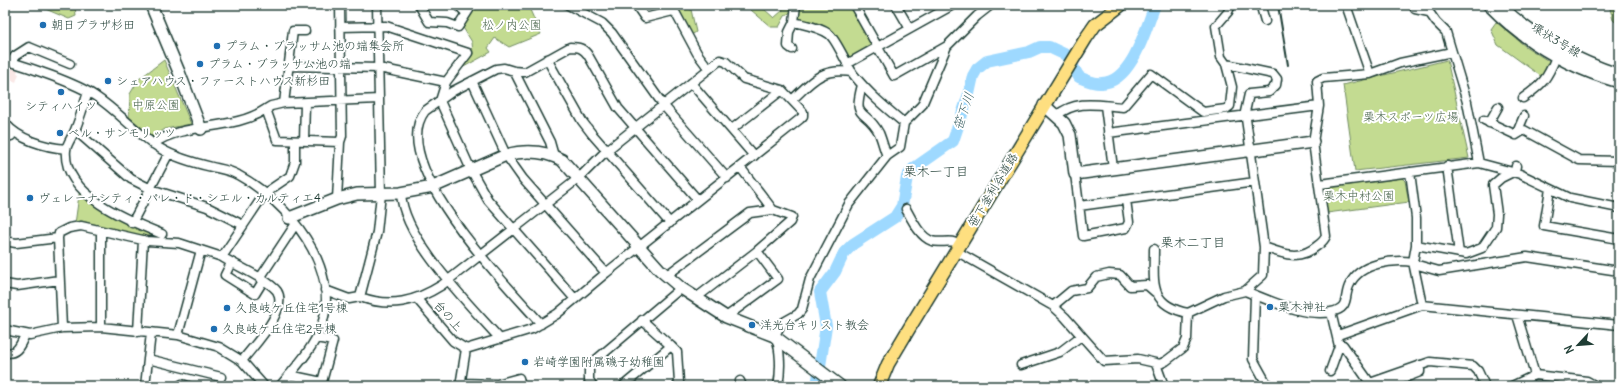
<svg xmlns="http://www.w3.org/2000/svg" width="1624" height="391" font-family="Delius,'Klee One',sans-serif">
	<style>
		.built { fill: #fae8e6 }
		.green { fill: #c3db91; stroke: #718c62 }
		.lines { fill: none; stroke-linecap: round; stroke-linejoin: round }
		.river { stroke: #9ed9ff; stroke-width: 12 }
		.street-casing { stroke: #1f3d34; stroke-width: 11 }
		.secondary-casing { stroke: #1f3d34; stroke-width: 14 }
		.primary-casing { stroke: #1f3d34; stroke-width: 15 }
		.street { stroke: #fff; stroke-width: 8 }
		.secondary { stroke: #fff; stroke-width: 11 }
		.primary { stroke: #fedf80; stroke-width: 12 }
		.rail { stroke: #1f3d34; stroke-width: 2 }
		.poi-dot { fill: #1f6fb2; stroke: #fff; stroke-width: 1.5 }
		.labels { text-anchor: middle; stroke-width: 4; stroke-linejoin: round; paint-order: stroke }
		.poi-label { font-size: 12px; fill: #1f3d34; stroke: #fff; text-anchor: start }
		.park-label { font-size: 12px; fill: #48644b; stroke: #fff }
		.street-label { font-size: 12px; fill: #1f3d34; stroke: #fff }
		.water-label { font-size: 13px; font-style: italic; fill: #3f6467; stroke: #fff }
		.neighbourhood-label { font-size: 13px; fill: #1f3d34; stroke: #fff }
	</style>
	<rect width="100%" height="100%" fill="#fff"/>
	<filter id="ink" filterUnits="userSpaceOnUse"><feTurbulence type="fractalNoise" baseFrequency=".025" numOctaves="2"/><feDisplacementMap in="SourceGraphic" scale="8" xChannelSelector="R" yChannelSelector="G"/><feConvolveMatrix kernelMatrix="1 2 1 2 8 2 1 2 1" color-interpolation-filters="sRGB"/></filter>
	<g filter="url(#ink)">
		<path class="built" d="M 9,66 L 18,70 L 17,73 L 19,74 L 16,82 L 6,77 Z"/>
		<path class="green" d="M 36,5 L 75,5 L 76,16 L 69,19 Z
			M 478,5 L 538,5 L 530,10 L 541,34 L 509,47 L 495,38 L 488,48 L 491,52 L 460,69 L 473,54 L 472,42 L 462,26 Z
			M 680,5 L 690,5 L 696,32 L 690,36 L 678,14 Z
			M 752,5 L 764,9 L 774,18 L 783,10 L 780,5 L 793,5 L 792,11 L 785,16 L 779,27 L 771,27 L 751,10 Z
			M 802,5 L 850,5 L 872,44 L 870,47 L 850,59 L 846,56 C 831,29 831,27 800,20 L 798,15 Z
			M 1609,5 L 1619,5 L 1619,25 L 1613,20 Z
			M 1496,22 L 1525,46 L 1550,62 L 1542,77 L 1498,45 L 1491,29 Z
			M 164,60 L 191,124 L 165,129 L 153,137 L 129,117 L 130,94 L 139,79 Z
			M 1447,60 L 1469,158 L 1355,171 L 1343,85 Z
			M 1402,178 L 1405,181 L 1409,202 L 1327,213 L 1323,189 L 1325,188 Z
			M 80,188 L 129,224 L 168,239 L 142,236 L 82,221 L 75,224 Z"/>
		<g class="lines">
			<path class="river" d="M 817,386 L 826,326 L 820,292 L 835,272 L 844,253 L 853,244 L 895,217 L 902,206 L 907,177 L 913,169 L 953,141 L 969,94 L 973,76 L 977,69 L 987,61 L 1029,52 L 1040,47 L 1049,47 L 1066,55 L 1079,77 C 1086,80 1094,84 1102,83 C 1132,82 1146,28 1155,5"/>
			<defs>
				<path id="street" d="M 377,5 L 381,194 L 377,232 L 360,297 C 391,308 415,302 442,285 L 579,178 L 606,151 L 720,60 L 726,62 L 744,79 L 782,90 L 803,112 L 803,116 L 800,119 L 606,273 L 557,314 L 532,329 L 466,349
					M 419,5 L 429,22 L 447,23 L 458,27 L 472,5
					M 458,5 L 466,13
					M 568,5 L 602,23 L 612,33 L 664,106 L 727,178
					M 636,5 L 645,18 L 673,11 L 675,12 L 697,53 L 709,69
					M 854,5 L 894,76 L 947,46
					M 896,5 L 910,29
					M 1259,5 L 1261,7 L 1265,21
					M 1346,5 L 1370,74
					M 1415,9 L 1429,12 L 1436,22 L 1446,32 L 1467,102 L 1479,163
					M 794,22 C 805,25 819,27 829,34 C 836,39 847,65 853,74 C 868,93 886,108 904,123
					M 340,27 L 386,26 L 468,53 L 446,82 L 440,101
					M 792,49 L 788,46 L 789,32 L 794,22 L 796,5
					M 547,59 L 582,121 L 592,134 L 670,223
					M 5,60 C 28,67 76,83 95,96 C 118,111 137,134 161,149 C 176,158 195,163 212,167 C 221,169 230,170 238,175 C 287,201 343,268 321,327 C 313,349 295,368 280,386
					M 11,62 L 15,56 L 29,47 L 70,64
					M 847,64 L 953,5
					M 1226,64 L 1273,74 L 1277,79 L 1276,85 L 1269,92 L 1249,94 L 1245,112 L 1255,182
					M 289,66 L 379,68 L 446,82
					M 514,71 L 550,142 L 554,156
					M 472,81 L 506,155 L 523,179 L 606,273
					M 691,83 L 754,156
					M 862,85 C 852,122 865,107 879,133 C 882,140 884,149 887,156
					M 88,92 C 84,105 80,118 75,130 C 73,136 67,143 66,150 C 62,195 129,221 162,234
					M 1523,98 C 1543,84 1547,79 1556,57
					M 792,100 C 813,80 821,68 852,72
					M 440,101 L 471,170 L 488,200 L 575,299
					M 284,103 L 293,31 L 305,31
					M 1105,106 L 1113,168
					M 266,109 L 271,106 L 284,103 L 379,99
					M 1056,116 C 1076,99 1098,105 1123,107 L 1151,74 L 1203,112 L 1226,109 L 1230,106 L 1232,87 L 1226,64 L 1221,57 L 1216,26 L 1228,12 L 1231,5
					M 1484,120 L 1516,135
					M 5,123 C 19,140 45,147 66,149
					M 1489,123 L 1498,107
					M 732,129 L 782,90
					M 75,130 L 131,179 L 151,189 L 207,207 L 243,225
					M 1108,133 L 1319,106
					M 1516,135 L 1524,130 L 1579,160 L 1619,161
					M 1516,135 L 1524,116
					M 5,137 L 11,136
					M 304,141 L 305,103
					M 153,144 C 185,121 232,132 266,109 L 277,140 L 340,142
					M 1447,166 L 1459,253
					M 740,167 L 773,210
					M 1410,172 L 1416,218 L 1416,245 L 1413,262 L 1422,305
					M 1075,174 L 1083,236 L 1126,228 L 1129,222 L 1126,200
					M 1320,184 L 1479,163 L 1520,174 L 1570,198 L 1619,208
					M 1550,189 L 1544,226 L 1619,239
					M 401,193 C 403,239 470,305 500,339
					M 337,199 L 340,142 L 342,136 L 340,5
					M 906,209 C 912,220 920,237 932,241 C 942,244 951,238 960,245
					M 132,223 L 169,153
					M 5,241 L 16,243 L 58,238
					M 1416,245 L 1466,254 L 1482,248 L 1496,227 L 1497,214 L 1493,185 L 1501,178 L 1515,171 L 1516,166
					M 1264,247 C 1283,254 1299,261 1317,246 C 1321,243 1324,241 1326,236 L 1313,142 L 1319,106 L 1317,81 L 1323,78 L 1370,74 L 1400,63 L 1452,52
					M 1154,249 C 1154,282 1148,305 1188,313
					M 956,251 L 1053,306 L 1065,317 L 1104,361 L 1138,359 L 1160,364 L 1166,361 L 1183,348 L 1187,339 L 1188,313 L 1224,296 L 1245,291 L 1263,275 L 1264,247 L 1255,182 L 1079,206
					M 222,257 C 235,265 269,280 277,291 C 289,310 253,346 242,361
					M 231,263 L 225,275 L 255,294 L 263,281
					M 1414,264 L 1439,271 L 1527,257 L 1619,271
					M 667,275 L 750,213 L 773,210 L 792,217 L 790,222 L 757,251 L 696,298
					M 260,278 L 295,225
					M 5,284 L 17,286 L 59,280
					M 325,290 L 349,299 L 360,297
					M 1245,291 C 1272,301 1302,317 1331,312 C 1351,308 1343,296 1350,284 C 1360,263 1393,259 1413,262
					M 1255,295 L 1253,359 L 1268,386
					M 417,299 L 453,341 L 466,349
					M 1053,306 L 1071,291 L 1087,288 L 1096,277 L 1109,274 L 1120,275 L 1130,286 L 1147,285 L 1155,292
					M 1331,312 L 1339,346 L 1343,345 L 1370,383 L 1430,362 L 1473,366 L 1478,371 L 1485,386
					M 1517,315 L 1535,375
					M 726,317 L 778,279 L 757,251
					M 541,324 C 508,286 385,163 425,111 L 453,91 L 496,69 L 504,68 L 514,71 L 525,72 L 570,47 C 579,47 583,48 588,55 L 618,108 L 698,200
					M 101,327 L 101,231
					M 5,330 L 30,335 L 62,328
					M 138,332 L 143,240
					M 178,335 L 201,250
					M 1338,335 L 1422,305 L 1619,325
					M 671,346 L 677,352 L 679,382 L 677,386
					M 5,353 C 18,354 20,345 25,335
					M 148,359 L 221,377
					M 1156,364 L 1164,386
					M 1021,365 L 1060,352 L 1081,336
					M 1330,371 L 1339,346
					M 289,375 L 322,382 L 333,341 L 316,338
					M 740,381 L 742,386
					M 462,383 L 497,384 L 519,378 L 521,386
					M 145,386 L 151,333
					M 179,386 L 182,384 L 188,386
					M 264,386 L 242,361 L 219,347 L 178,335 L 101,327 L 62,328 L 58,238 L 59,233 L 69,228 L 81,226 L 147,241 L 179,243 L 222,257 L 265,193 L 290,176 L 295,162 L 295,141
					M 460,386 L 466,349
					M 593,386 L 589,380 L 589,368 L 591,364 L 681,288
					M 623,386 L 671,346 L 642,320
					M 778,386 C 781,371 781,349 775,335 L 782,323 L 798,314 L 802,309 L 810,279 L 849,204 L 887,156 L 900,147 L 904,123 L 922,105 L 947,46 L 977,16 L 991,5
					M 1385,386 L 1420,372 L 1420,365
					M 1512,386 L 1535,375 L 1587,381 L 1596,386"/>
				<path id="secondary" d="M 151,5 L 179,72 L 201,129
					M 1489,5 C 1526,43 1569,68 1619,82
					M 1500,5 C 1533,38 1573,59 1617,74
					M 1044,105 L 1064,123 L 1070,135 L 1075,174 L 1313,142
					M 289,218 L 337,199 L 357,194 L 401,193 L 433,187 L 506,155 C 525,150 545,151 562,160 L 660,270 L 681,288 L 726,317 L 774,336 L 840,386"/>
				<path id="primary" d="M 879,386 L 888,364 L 910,327 L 1086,38 L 1095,25 L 1121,5"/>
			</defs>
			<use href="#street" class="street-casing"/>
			<use href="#secondary" class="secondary-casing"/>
			<use href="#primary" class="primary-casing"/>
			<use href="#street" class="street"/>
			<use href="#secondary" class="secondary"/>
			<use href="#primary" class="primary"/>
			<path class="rail" d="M 1278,5 L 1288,65"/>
		</g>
	</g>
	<g class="poi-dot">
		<circle cx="43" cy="25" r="4"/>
		<circle cx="217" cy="46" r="4"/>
		<circle cx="200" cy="64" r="4"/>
		<circle cx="108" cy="81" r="4"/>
		<circle cx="61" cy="92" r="4"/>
		<circle cx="60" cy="133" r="4"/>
		<circle cx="30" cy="198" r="4"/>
		<circle cx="1270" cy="307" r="4"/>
		<circle cx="227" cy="308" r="4"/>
		<circle cx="752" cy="325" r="4"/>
		<circle cx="214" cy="329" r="4"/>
		<circle cx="525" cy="362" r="4"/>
	</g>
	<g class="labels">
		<g class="poi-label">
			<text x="51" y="29">朝日プラザ杉田</text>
			<text x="225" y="50">プラム・ブラッサム池の端集会所</text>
			<text x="208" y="68">プラム・ブラッサム池の端</text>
			<text x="116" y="85">シェアハウス・ファーストハウス新杉田</text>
			<text x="61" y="110" text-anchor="middle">シティハイツ</text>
			<text x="68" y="137">ベル・サンモリッツ</text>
			<text x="38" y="202">ヴェレーナシティ・パレ・ド・シエル・カルティエ4</text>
			<text x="1278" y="311">栗木神社</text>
			<text x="235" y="312">久良岐ケ丘住宅1号棟</text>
			<text x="760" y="329">洋光台キリスト教会</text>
			<text x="222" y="333">久良岐ケ丘住宅2号棟</text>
			<text x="533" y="366">岩崎学園附属磯子幼稚園</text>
		</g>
		<g class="park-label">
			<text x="512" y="29">松ノ内公園</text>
			<text x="156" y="109">中原公園</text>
			<text x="1411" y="121">栗木スポーツ広場</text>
			<text x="1359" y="200">栗木中村公園</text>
		</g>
		<g class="street-label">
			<text transform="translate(1556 40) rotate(31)" y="4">環状3号線</text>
			<text transform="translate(993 190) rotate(-59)" y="4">笹下釜利谷道路</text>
			<text transform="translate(448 316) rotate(49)" y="4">台の上</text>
		</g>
		<g class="water-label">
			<text transform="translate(963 111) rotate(-71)" y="5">笹下川</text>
		</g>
		<g class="neighbourhood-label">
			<text x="936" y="176">栗木一丁目</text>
			<text x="1193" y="247">栗木二丁目</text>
		</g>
	</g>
	<rect width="1624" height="391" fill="none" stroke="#fff" stroke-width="20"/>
	<rect x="10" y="10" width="1604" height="371" fill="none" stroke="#1f3d34" stroke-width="1.5" filter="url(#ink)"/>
	<g transform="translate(1578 345) rotate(244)" stroke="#ffffff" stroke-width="3" paint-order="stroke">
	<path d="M0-3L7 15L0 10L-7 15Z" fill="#1f3d34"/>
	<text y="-6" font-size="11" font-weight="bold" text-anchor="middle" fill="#1f3d34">N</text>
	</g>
</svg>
